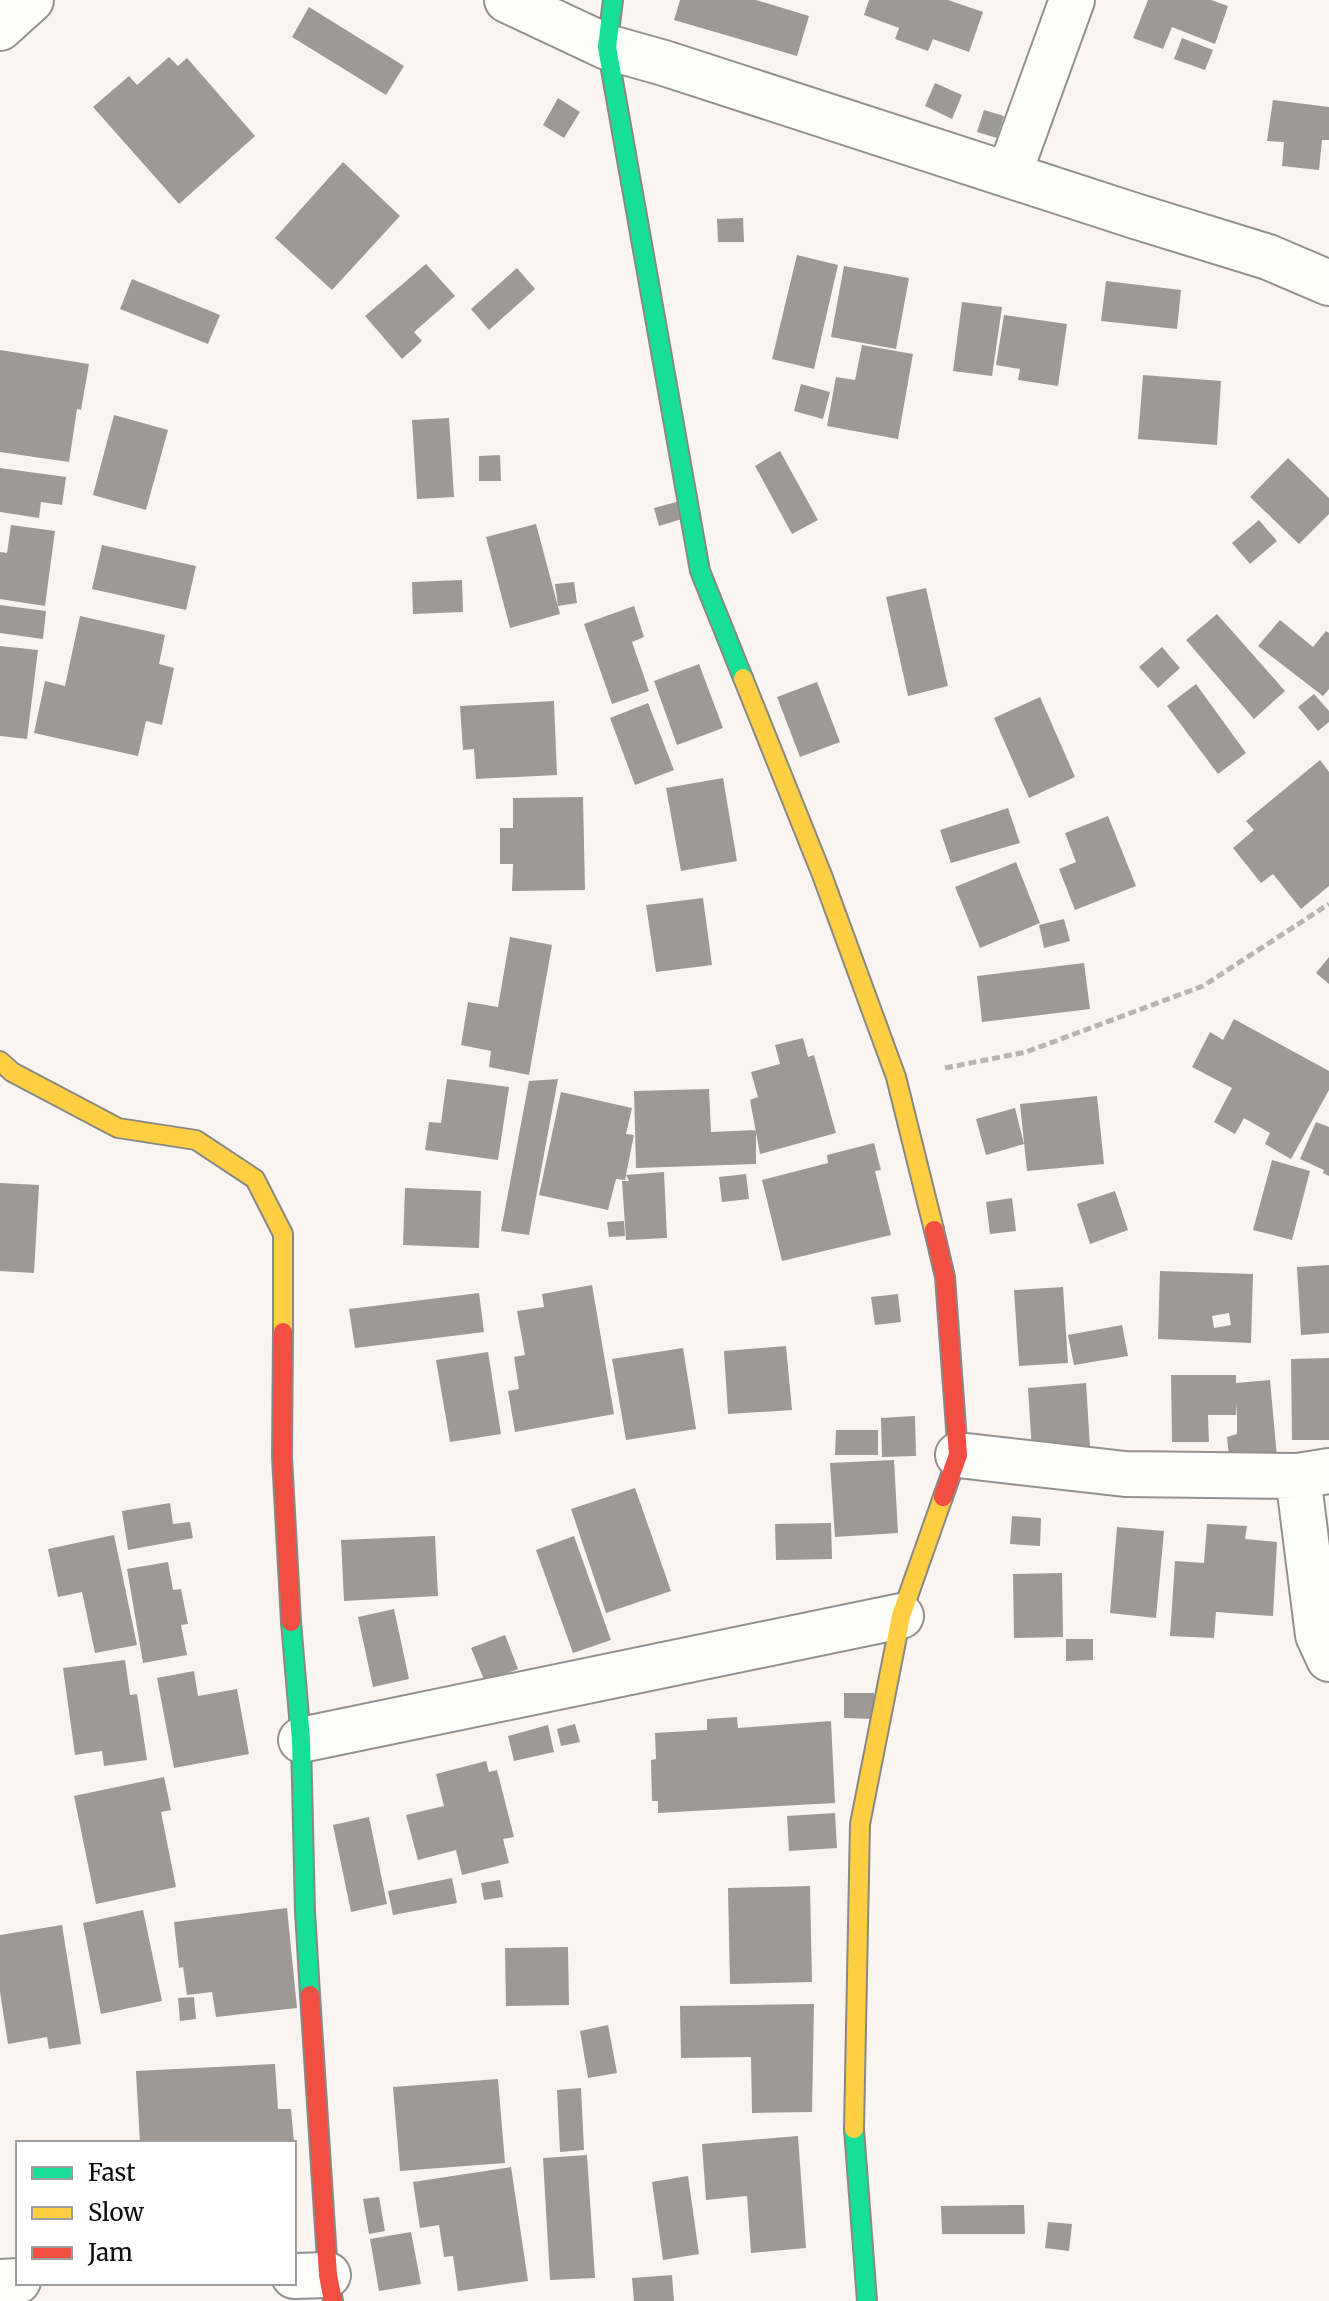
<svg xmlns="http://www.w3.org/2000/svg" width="1329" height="2301" font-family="Merriweather,serif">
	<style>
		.building { fill: #9c9996; fill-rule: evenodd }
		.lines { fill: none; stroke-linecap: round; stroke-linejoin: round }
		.street-casing { stroke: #93918f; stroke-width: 48 }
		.fast-casing { stroke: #8a8885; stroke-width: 22 }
		.slow-casing { stroke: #8a8885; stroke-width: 22 }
		.jam-casing { stroke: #8a8885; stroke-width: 22 }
		.path { stroke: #b7b6b5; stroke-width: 5; stroke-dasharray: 8 4; stroke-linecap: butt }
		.street { stroke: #fefefd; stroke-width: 44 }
		.fast { stroke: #16e098; stroke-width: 18 }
		.slow { stroke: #ffcf43; stroke-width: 18 }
		.jam { stroke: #f24e42; stroke-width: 18 }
	</style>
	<rect width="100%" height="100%" fill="#faf5f0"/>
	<path class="building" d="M 680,0 L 756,0 L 809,16 L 797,56 L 674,20 Z
		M 869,0 L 948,0 L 983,12 L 969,52 L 933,39 L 928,51 L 895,39 L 899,28 L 864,15 Z
		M 1148,0 L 1211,0 L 1228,6 L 1215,44 L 1172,27 L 1163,49 L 1133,38 Z
		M 309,7 L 404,66 L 386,95 L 292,37 Z
		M 1182,38 L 1213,50 L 1205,70 L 1174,59 Z
		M 169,57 L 178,66 L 187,58 L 255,136 L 179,204 L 93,107 L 129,76 L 137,85 Z
		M 935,83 L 962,95 L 952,119 L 925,106 Z
		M 558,98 L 580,112 L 564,138 L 543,125 Z
		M 1273,100 L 1329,107 L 1329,140 L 1322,140 L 1319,170 L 1282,166 L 1284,142 L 1267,141 Z
		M 984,110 L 1004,116 L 997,138 L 977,132 Z
		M 343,162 L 400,216 L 332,290 L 275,238 Z
		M 743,218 L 744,242 L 718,242 L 717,219 Z
		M 797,255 L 838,265 L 814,369 L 772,359 Z
		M 426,264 L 455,296 L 414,332 L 422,341 L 402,359 L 365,316 Z
		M 844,266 L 909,278 L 896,349 L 831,337 Z
		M 517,268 L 535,289 L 489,330 L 471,309 Z
		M 132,279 L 220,315 L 208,344 L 120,309 Z
		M 1106,281 L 1181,290 L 1177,329 L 1101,321 Z
		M 962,302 L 1002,307 L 992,376 L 953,371 Z
		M 1004,315 L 1067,324 L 1058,386 L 1018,380 L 1020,369 L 996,365 Z
		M 862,345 L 913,354 L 898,439 L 827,426 L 836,377 L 855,380 Z
		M 0,350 L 89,364 L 81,410 L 77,409 L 69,462 L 0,452 Z
		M 1143,375 L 1221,381 L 1217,445 L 1138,439 Z
		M 801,384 L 830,392 L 823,419 L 794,411 Z
		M 114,415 L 168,430 L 146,510 L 93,495 Z
		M 449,418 L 454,497 L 417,499 L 412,420 Z
		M 780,451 L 818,520 L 792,534 L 755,466 Z
		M 500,455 L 501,481 L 479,481 L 479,456 Z
		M 1288,458 L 1329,498 L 1329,514 L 1299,544 L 1250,497 Z
		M 0,468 L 66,477 L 62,505 L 41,502 L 39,518 L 0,512 Z
		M 680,501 L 685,518 L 659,526 L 654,508 Z
		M 1259,520 L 1277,541 L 1250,564 L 1232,543 Z
		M 536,524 L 560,614 L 510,628 L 486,537 Z
		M 11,525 L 55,531 L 45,606 L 0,599 L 0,552 L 7,553 Z
		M 102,545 L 196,566 L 186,610 L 92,589 Z
		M 462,580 L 463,612 L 413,614 L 412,582 Z
		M 574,582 L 577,603 L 558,606 L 555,584 Z
		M 926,588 L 948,686 L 908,696 L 886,597 Z
		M 0,605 L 46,611 L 43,639 L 0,633 Z
		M 634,606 L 644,637 L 632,642 L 649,691 L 612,704 L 584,624 Z
		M 1217,614 L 1285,691 L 1254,719 L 1186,640 Z
		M 80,616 L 165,635 L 159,664 L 174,668 L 162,725 L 146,721 L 138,756 L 34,733 L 45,681 L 65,686 Z
		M 1280,620 L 1313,647 L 1326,631 L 1329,633 L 1329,689 L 1323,696 L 1258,646 Z
		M 0,646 L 38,650 L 27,739 L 0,736 Z
		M 1162,647 L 1180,668 L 1158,688 L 1139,667 Z
		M 699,664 L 723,728 L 677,745 L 654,681 Z
		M 817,682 L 840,742 L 800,757 L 777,697 Z
		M 1196,684 L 1246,753 L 1218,774 L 1167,706 Z
		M 1314,694 L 1329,711 L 1329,722 L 1318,731 L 1298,707 Z
		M 1040,697 L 1075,777 L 1029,798 L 994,718 Z
		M 554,701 L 557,775 L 476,779 L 474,749 L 463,750 L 460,706 Z
		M 648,703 L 674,770 L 635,785 L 610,718 Z
		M 1320,760 L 1329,772 L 1329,886 L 1301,909 L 1273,874 L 1261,883 L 1233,848 L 1254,830 L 1246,821 Z
		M 723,778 L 737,861 L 681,871 L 666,788 Z
		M 583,797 L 585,890 L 512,891 L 513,864 L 500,864 L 500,828 L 513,828 L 513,798 Z
		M 1008,808 L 1020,843 L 951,863 L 940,830 Z
		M 1108,816 L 1136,886 L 1075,910 L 1059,869 L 1076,862 L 1065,833 Z
		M 1016,862 L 1040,923 L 980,948 L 955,887 Z
		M 703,898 L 712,965 L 656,972 L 646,905 Z
		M 1064,919 L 1070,941 L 1044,948 L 1039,925 Z
		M 510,937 L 552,945 L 529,1075 L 489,1067 L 491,1051 L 461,1045 L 468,1002 L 498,1007 Z
		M 1329,957 L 1329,984 L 1316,973 Z
		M 1084,963 L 1090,1009 L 982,1022 L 977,976 Z
		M 1234,1019 L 1329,1071 L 1329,1090 L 1291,1159 L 1265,1144 L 1270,1133 L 1244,1118 L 1235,1134 L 1214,1122 L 1232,1088 L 1192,1067 L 1210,1032 L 1223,1040 Z
		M 803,1038 L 808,1057 L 814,1055 L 836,1133 L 760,1154 L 750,1100 L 758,1097 L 751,1072 L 780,1064 L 775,1045 Z
		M 447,1079 L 509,1087 L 498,1160 L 425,1150 L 429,1122 L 441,1123 Z
		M 558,1079 L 529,1235 L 501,1231 L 529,1081 Z
		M 709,1089 L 711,1132 L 756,1130 L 756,1164 L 636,1168 L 634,1091 Z
		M 561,1092 L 632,1108 L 626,1134 L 634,1135 L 625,1180 L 616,1179 L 608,1210 L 539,1195 Z
		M 1097,1096 L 1104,1164 L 1027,1171 L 1020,1104 Z
		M 1015,1108 L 1024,1144 L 986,1155 L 976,1119 Z
		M 1316,1122 L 1329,1127 L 1329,1176 L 1323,1173 L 1324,1170 L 1300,1159 Z
		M 874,1143 L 881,1170 L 875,1171 L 891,1235 L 782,1261 L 762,1180 L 828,1163 L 827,1155 Z
		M 1272,1160 L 1310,1171 L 1292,1240 L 1253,1230 Z
		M 664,1172 L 667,1238 L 626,1240 L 622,1181 L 629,1181 L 626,1175 Z
		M 746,1174 L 749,1199 L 722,1202 L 719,1177 Z
		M 0,1183 L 39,1185 L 34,1273 L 0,1271 Z
		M 405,1188 L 481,1191 L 479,1248 L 403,1245 Z
		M 1115,1191 L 1128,1230 L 1090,1244 L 1077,1204 Z
		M 1012,1198 L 1016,1231 L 990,1234 L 986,1202 Z
		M 624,1221 L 625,1236 L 609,1237 L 607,1222 Z
		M 1329,1265 L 1329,1333 L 1301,1335 L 1297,1267 Z
		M 1160,1271 L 1253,1274 L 1251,1343 L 1158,1339 ZM 1229,1313 L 1231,1325 L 1214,1328 L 1212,1316 Z
		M 592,1285 L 614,1414 L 515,1432 L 508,1391 L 519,1389 L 514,1357 L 525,1355 L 517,1311 L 544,1307 L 542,1294 Z
		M 1063,1287 L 1068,1363 L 1019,1366 L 1014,1290 Z
		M 479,1293 L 484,1332 L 355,1348 L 349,1309 Z
		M 898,1294 L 901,1322 L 875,1325 L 871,1297 Z
		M 1122,1325 L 1128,1356 L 1074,1365 L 1068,1335 Z
		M 786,1346 L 792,1410 L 728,1414 L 724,1351 Z
		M 683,1348 L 696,1429 L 626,1440 L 612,1359 Z
		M 488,1352 L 501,1434 L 450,1442 L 436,1360 Z
		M 1329,1358 L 1329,1440 L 1292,1440 L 1291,1359 Z
		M 1171,1375 L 1236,1375 L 1236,1383 L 1270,1380 L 1277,1457 L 1230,1465 L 1227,1437 L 1237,1434 L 1237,1403 L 1236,1415 L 1208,1415 L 1209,1442 L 1172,1442 Z
		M 1086,1383 L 1090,1447 L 1032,1452 L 1028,1388 Z
		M 915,1416 L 916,1456 L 882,1457 L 881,1418 Z
		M 836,1430 L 878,1430 L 878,1455 L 835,1455 Z
		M 894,1460 L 898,1533 L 835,1537 L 830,1463 Z
		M 635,1488 L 671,1591 L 606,1613 L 571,1509 Z
		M 170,1503 L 173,1524 L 190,1522 L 193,1538 L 128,1550 L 122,1511 Z
		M 1012,1516 L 1041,1518 L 1040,1546 L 1010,1544 Z
		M 831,1523 L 832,1559 L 776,1560 L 775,1524 Z
		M 1207,1524 L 1247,1526 L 1245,1539 L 1277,1542 L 1273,1616 L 1216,1612 L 1214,1638 L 1170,1636 L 1175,1561 L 1204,1563 Z
		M 1117,1527 L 1164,1531 L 1156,1618 L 1110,1613 Z
		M 114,1535 L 137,1645 L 95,1653 L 82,1592 L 58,1597 L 48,1549 Z
		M 435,1536 L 438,1596 L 344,1601 L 341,1540 Z
		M 574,1536 L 611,1640 L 573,1653 L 536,1550 Z
		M 168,1562 L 173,1590 L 181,1589 L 188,1624 L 181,1625 L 187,1655 L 143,1663 L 127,1569 Z
		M 1062,1573 L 1063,1637 L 1014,1638 L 1013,1574 Z
		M 394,1609 L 409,1679 L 373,1687 L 358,1617 Z
		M 505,1635 L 518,1669 L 485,1682 L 471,1648 Z
		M 1066,1639 L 1093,1639 L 1093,1660 L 1066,1661 Z
		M 125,1660 L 130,1695 L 137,1694 L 147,1760 L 104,1766 L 102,1751 L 75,1755 L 63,1668 Z
		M 194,1671 L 198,1696 L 237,1689 L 249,1754 L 174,1768 L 157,1678 Z
		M 844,1693 L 874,1693 L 875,1719 L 844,1718 Z
		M 737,1717 L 738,1728 L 831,1721 L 835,1803 L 658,1813 L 658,1801 L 652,1801 L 651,1760 L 656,1759 L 655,1733 L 707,1730 L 707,1719 Z
		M 575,1724 L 580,1742 L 561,1746 L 557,1729 Z
		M 548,1725 L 554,1752 L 514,1761 L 508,1736 Z
		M 486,1761 L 489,1772 L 497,1770 L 514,1837 L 503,1839 L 509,1863 L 462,1875 L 456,1850 L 418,1860 L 406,1815 L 444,1806 L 436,1774 Z
		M 164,1777 L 171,1810 L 161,1812 L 176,1887 L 96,1904 L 74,1796 Z
		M 835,1813 L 837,1848 L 789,1851 L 787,1816 Z
		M 369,1817 L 387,1904 L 351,1912 L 333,1825 Z
		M 452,1878 L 457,1903 L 393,1915 L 388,1891 Z
		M 500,1880 L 503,1897 L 484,1900 L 481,1883 Z
		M 810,1886 L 812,1982 L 730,1984 L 728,1888 Z
		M 287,1908 L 297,2008 L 216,2017 L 212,1992 L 187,1995 L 183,1967 L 179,1968 L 174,1922 Z
		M 143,1910 L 162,2001 L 101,2014 L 83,1923 Z
		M 62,1925 L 81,2044 L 49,2049 L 47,2037 L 8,2044 L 0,1992 L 0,1935 Z
		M 568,1947 L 569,2005 L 506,2006 L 505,1948 Z
		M 194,1997 L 196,2019 L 180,2021 L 178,1998 Z
		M 814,2004 L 812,2112 L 752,2113 L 751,2057 L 681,2058 L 680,2006 Z
		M 608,2025 L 617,2073 L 588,2078 L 580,2031 Z
		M 275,2064 L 278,2109 L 291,2109 L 294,2143 L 140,2143 L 136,2071 Z
		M 498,2079 L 505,2163 L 400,2171 L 393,2087 Z
		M 581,2088 L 584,2150 L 560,2152 L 557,2090 Z
		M 798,2136 L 806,2248 L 751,2253 L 747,2196 L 706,2200 L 702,2144 Z
		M 587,2155 L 595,2278 L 550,2280 L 543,2158 Z
		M 511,2167 L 528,2281 L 458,2291 L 453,2256 L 444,2257 L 439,2225 L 420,2228 L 413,2182 Z
		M 688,2176 L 699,2254 L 663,2260 L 652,2182 Z
		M 379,2197 L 385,2231 L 369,2234 L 363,2199 Z
		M 1024,2205 L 1025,2234 L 942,2234 L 941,2206 Z
		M 1048,2222 L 1072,2224 L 1069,2251 L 1045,2248 Z
		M 411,2232 L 421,2284 L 379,2291 L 370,2239 Z
		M 672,2275 L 674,2301 L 634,2301 L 632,2278 Z"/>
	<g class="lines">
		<defs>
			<path id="street" d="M 507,0 L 607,47 L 664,63 L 1135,216 L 1268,257 L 1329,283
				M 0,28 L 31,0
				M 1009,174 L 1072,0
				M 958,1455 L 1125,1474 L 1298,1476 L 1329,1471
				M 1298,1476 L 1318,1635 L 1329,1659
				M 301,1740 L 901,1616
				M 294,2276 L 328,2275
				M 0,2282 L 18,2281"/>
			<path id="fast" d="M 613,0 L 607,47 L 700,571 L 743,678
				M 291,1622 L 301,1740 L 305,1911 L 310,1995
				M 854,2129 L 867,2301"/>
			<path id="slow" d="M 743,678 L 822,875 L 896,1077 L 934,1230
				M 0,1061 L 12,1072 L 118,1128 L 196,1140 L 255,1179 L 283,1234 L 283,1332
				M 854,2129 L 860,1824 L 901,1616 L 943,1497"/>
			<path id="jam" d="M 934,1230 L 945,1277 L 958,1455 L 943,1497
				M 283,1332 L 282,1457 L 291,1622
				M 310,1995 L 328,2275 L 333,2301"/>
		</defs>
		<use href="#street" class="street-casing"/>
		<use href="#fast" class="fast-casing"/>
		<use href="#slow" class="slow-casing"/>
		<use href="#jam" class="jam-casing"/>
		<path class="path" d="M 945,1068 L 1026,1052 L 1203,986 L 1329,904"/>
		<use href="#street" class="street"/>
		<use href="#fast" class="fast"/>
		<use href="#slow" class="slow"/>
		<use href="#jam" class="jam"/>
	</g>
	<rect x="16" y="2141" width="280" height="144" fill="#ffffff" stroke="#9e9e9e" stroke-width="2"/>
	<rect x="32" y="2167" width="40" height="12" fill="#16e098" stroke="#9e9e9e" stroke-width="2"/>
	<text x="88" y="2181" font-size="24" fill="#0c0c0c">Fast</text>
	<rect x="32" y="2207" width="40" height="12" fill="#ffcf43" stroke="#9e9e9e" stroke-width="2"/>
	<text x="88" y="2221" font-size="24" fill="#0c0c0c">Slow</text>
	<rect x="32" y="2247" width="40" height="12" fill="#f24e42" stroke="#9e9e9e" stroke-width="2"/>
	<text x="88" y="2261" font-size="24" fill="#0c0c0c">Jam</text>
</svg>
